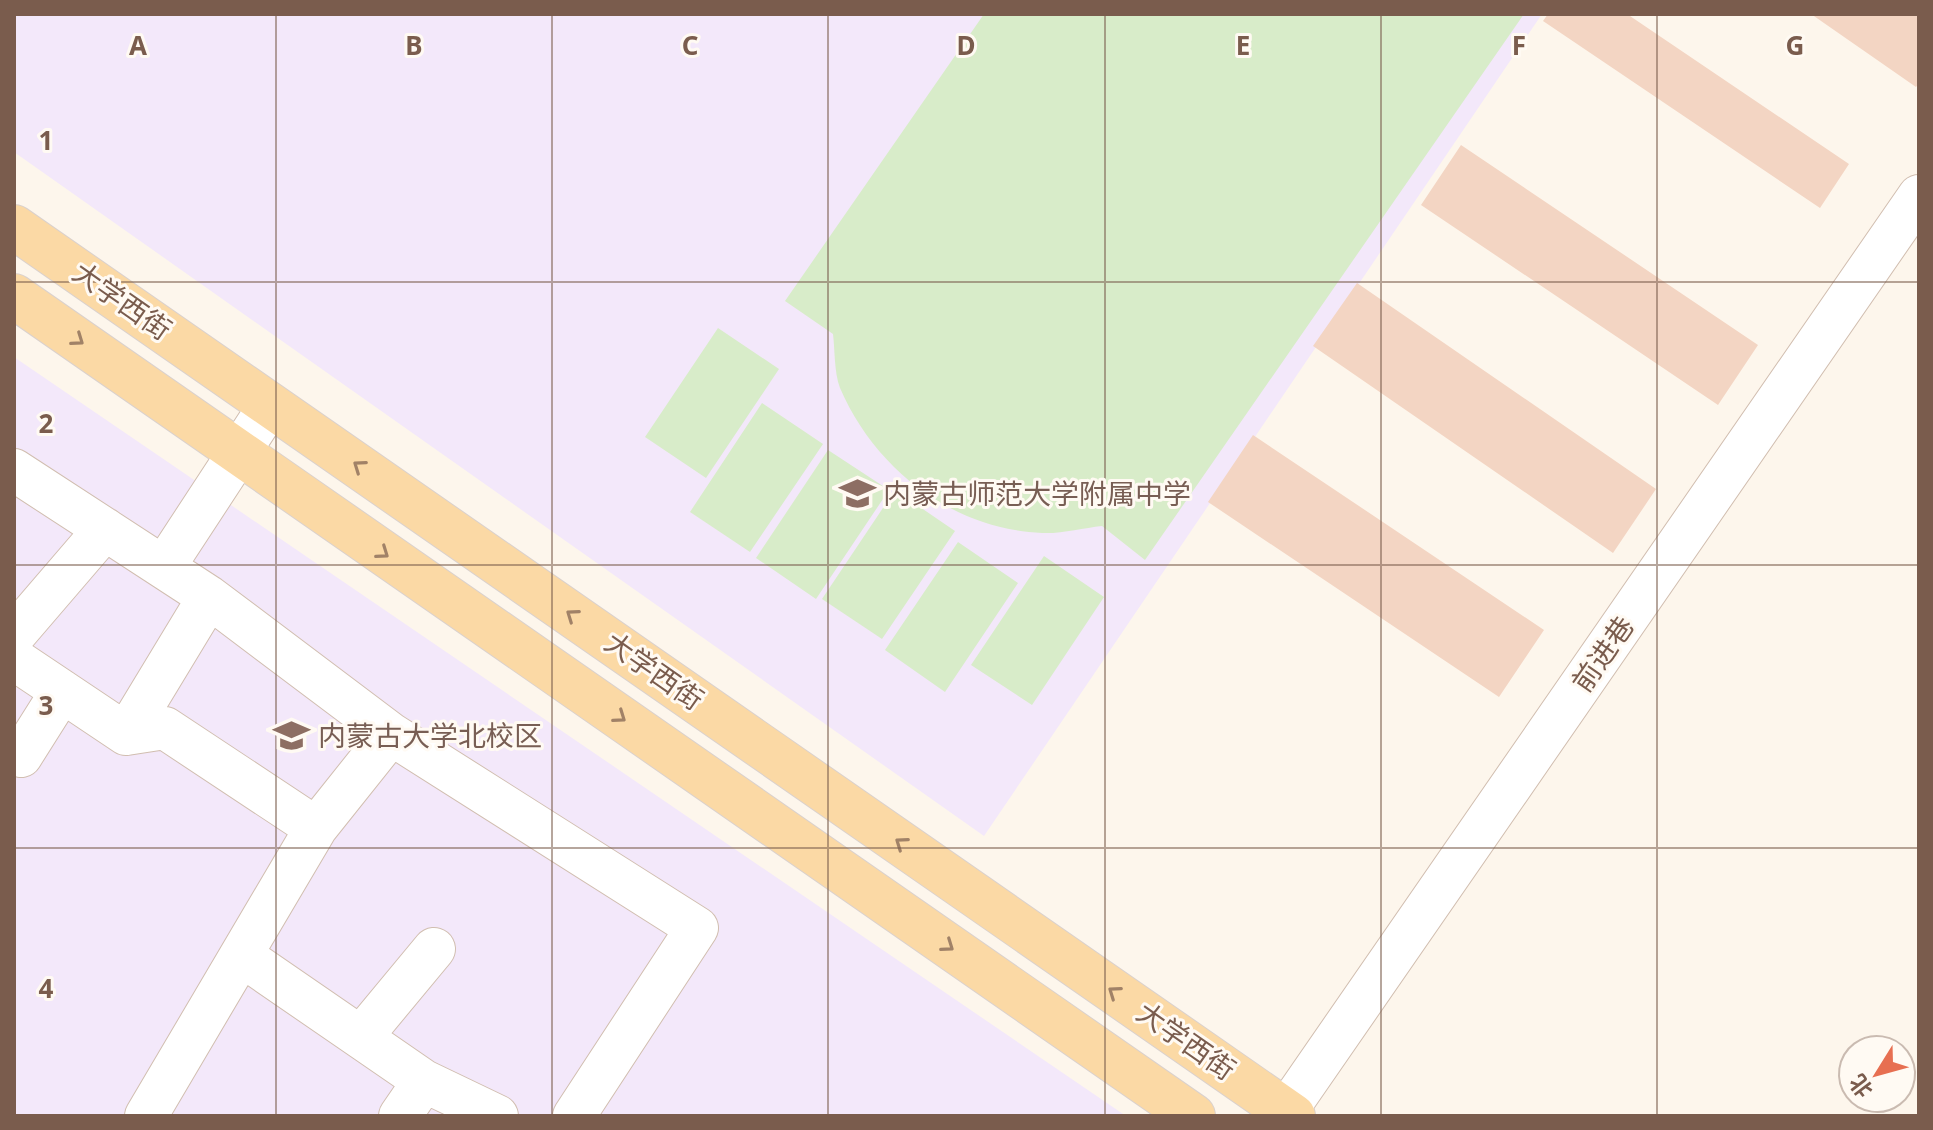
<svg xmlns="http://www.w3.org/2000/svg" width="1933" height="1130" font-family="'Noto Sans','Noto Sans SC',sans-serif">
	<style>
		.education { fill: #f3e8fa }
		.garden { fill: #d8ecc9 }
		.building { fill: #f3d5c3 }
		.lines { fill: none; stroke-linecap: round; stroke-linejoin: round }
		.minor-casing { stroke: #d1beb0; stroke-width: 44 }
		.major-casing { stroke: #dad1cd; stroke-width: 46 }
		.minor { stroke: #fff; stroke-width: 42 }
		.major { stroke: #fbd9a5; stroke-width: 44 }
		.oneway { stroke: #a18267 }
		.grid { fill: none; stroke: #7a5c4d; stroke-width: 2; stroke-opacity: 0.55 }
		.labels { text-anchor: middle; stroke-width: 6; stroke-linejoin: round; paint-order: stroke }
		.street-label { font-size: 28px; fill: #7a5c4d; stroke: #fffaf3 }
		.education-label { font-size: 28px; fill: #785e54; stroke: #fffaf3; text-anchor: start }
		.grid-label { font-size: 26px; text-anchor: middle; font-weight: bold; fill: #7a5c4d; stroke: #fffaf3; stroke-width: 6; stroke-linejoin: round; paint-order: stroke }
	</style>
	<rect width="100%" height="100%" fill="#fdf6ec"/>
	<path class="education" d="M 14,14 L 1542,14 L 984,836 L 14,152 Z
		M 14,357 L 1126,1116 L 14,1116 Z"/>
	<path class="garden" d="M 984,14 L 1524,14 L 1145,560 L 1102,526 C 1083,528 1061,534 1042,533 C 952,529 875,469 840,388 C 834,372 835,350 833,334 L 785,301 Z
		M 718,328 L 779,369 L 706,478 L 645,437 Z
		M 762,403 L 823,444 L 750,552 L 690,512 Z
		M 828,450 L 889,490 L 816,599 L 756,558 Z
		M 895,490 L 955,531 L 882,639 L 822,599 Z
		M 958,542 L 1018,583 L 945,692 L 885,650 Z
		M 1044,556 L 1104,597 L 1032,705 L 971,665 Z"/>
	<path class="building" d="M 1548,14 L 1627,14 L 1849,164 L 1820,208 L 1543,21 Z
		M 1811,14 L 1915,14 L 1919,16 L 1919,83 L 1916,87 Z
		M 1461,145 L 1758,345 L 1718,405 L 1421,205 Z
		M 1357,283 L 1656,489 L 1613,553 L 1313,346 Z
		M 1253,435 L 1544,630 L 1499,697 L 1208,502 Z"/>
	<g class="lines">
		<defs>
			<path id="minor" d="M 14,470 L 209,597 L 391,734 L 316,828 L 146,1116
				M 164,567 L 270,405
				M 14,635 L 105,529
				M 14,659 L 126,734 L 165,728 L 316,828
				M 126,734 L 209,597
				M 391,734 L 697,928 L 574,1116
				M 21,756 L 62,691
				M 241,955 L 424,1081 L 497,1116
				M 361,1037 L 434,949
				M 1286,1111 L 1919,196
				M 400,1116 L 424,1081"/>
			<path id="major" d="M 14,227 L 1293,1116
				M 14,296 L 1193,1116"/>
		</defs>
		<use href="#minor" class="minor-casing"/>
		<use href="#major" class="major-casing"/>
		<use href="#minor" class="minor"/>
		<use href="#major" class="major"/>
	</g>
	<defs><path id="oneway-chevron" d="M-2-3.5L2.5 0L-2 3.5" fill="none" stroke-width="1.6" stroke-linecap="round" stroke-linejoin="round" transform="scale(2)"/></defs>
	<g class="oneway">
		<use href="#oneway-chevron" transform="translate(78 340) rotate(35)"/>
		<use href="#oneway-chevron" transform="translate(359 466) rotate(-145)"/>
		<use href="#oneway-chevron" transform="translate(383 553) rotate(35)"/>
		<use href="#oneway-chevron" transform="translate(572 615) rotate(-145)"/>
		<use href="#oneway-chevron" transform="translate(620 717) rotate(35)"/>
		<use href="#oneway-chevron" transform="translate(901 843) rotate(-145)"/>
		<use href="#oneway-chevron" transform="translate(948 946) rotate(35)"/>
		<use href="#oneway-chevron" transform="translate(1114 992) rotate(-145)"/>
	</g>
	<path class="grid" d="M 276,14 L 276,1116M 552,14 L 552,1116M 828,14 L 828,1116M 1105,14 L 1105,1116M 1381,14 L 1381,1116M 1657,14 L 1657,1116M 14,282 L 1919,282M 14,565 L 1919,565M 14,848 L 1919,848"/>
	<defs>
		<symbol id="school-bare" viewBox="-9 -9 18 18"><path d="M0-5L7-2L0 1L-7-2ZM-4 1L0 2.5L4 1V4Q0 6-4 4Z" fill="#8d6e63" stroke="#fffaf3" stroke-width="2.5" paint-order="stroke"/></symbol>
		<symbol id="university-bare" viewBox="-9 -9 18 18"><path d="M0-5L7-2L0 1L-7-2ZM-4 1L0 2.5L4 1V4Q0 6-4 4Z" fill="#8d6e63" stroke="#fffaf3" stroke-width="2.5" paint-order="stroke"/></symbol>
	</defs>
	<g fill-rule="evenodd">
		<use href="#school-bare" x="832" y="468" width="51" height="51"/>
		<use href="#university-bare" x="266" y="710" width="51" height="51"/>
	</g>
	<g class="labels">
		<g class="street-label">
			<text transform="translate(122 301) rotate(35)" y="10">大学西街</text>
			<text transform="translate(1603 654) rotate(-55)" y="10">前进巷</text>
			<text transform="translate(654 671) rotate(35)" y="10">大学西街</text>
			<text transform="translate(1186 1041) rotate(35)" y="10">大学西街</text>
		</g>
		<g class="education-label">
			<text x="883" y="504">内蒙古师范大学附属中学</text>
			<text x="318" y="746">内蒙古大学北校区</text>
		</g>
	</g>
	<g class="grid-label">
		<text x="138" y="55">A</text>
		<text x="414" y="55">B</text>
		<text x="690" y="55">C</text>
		<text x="966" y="55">D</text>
		<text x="1243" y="55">E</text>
		<text x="1519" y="55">F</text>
		<text x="1795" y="55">G</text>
		<text x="46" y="150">1</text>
		<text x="46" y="433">2</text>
		<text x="46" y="715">3</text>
		<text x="46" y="998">4</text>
	</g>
	<rect width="1933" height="1130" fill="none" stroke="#7a5c4d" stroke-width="32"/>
	<g transform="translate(1877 1074) rotate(233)"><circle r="38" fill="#fffaf3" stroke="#cabbb1" stroke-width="2"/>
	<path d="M0-6L14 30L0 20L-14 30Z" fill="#e76f51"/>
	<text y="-12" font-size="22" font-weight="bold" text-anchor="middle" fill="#7a5c4d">北</text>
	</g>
</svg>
